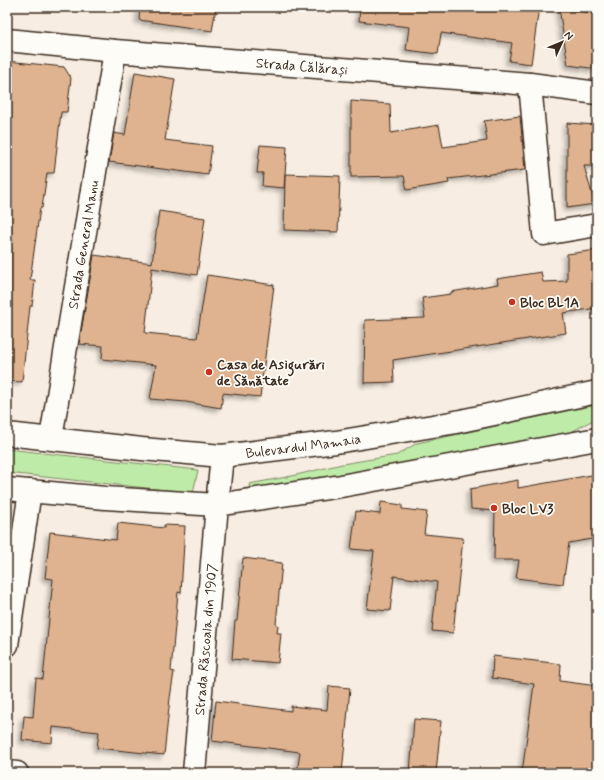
<svg xmlns="http://www.w3.org/2000/svg" width="604" height="780" font-family="Mynerve,sans-serif">
	<style>
		.green { fill: #bfeba8; stroke: #7d8a63 }
		.building { fill: #dfb38f; stroke: #3b2a1e; filter: url(#shadow) }
		.lines { fill: none; stroke-linecap: round; stroke-linejoin: round }
		.minor-casing { stroke: #3b2a1e; stroke-width: 25 }
		.major-casing { stroke: #3b2a1e; stroke-width: 25 }
		.minor { stroke: #fdfcf7; stroke-width: 22 }
		.major { stroke: #fdfcf7; stroke-width: 22 }
		.poi-dot { fill: #c8321e; stroke: #fdfcf7; stroke-width: 1.5 }
		.labels { text-anchor: middle; stroke-width: 3.5; stroke-linejoin: round; paint-order: stroke }
		.street-label { font-size: 14px; fill: #3b2a1e; stroke: #fdfcf7 }
		.poi-label { font-size: 14px; font-weight: bold; fill: #3b2a1e; stroke: #fdfcf7; text-anchor: start }
	</style>
	<defs>
		<filter id="shadow"><feDropShadow dx="-3.5" dy="3.5" stdDeviation="2" flood-color="#0004"/></filter>
	</defs>
	<rect width="100%" height="100%" fill="#f7ede2"/>
	<filter id="ink" filterUnits="userSpaceOnUse"><feTurbulence type="fractalNoise" baseFrequency=".025" numOctaves="2"/><feDisplacementMap in="SourceGraphic" scale="8" xChannelSelector="R" yChannelSelector="G"/><feConvolveMatrix kernelMatrix="1 2 1 2 8 2 1 2 1" color-interpolation-filters="sRGB"/></filter>
	<g filter="url(#ink)">
		<path class="green" d="M 597,405 L 597,419 L 593,420 L 555,441 L 250,489 L 249,484 L 292,476 L 342,464 L 397,455 L 417,443 L 571,410 Z
			M 7,449 L 198,470 L 193,493 L 7,473 Z"/>
		<path class="building" d="M 140,7 L 216,7 L 212,31 L 139,20 Z
			M 360,7 L 539,7 L 531,64 L 509,61 L 512,43 L 441,33 L 438,54 L 406,50 L 409,27 L 359,21 Z
			M 559,8 L 597,14 L 597,69 L 568,65 Z
			M 7,61 L 64,67 L 71,78 L 67,112 L 61,112 L 54,173 L 47,173 L 42,208 L 40,208 L 30,280 L 35,280 L 32,306 L 30,306 L 22,382 L 7,381 Z
			M 135,72 L 175,79 L 165,140 L 212,146 L 208,175 L 109,162 L 114,133 L 125,135 Z
			M 351,101 L 390,104 L 391,133 L 439,125 L 443,147 L 487,141 L 484,121 L 520,116 L 525,170 L 448,179 L 449,183 L 407,190 L 404,176 L 351,177 Z
			M 567,123 L 597,125 L 597,166 L 584,166 L 595,204 L 567,208 Z
			M 260,145 L 287,147 L 284,188 L 262,186 L 263,173 L 257,173 Z
			M 285,174 L 340,176 L 338,232 L 284,230 Z
			M 159,211 L 205,218 L 197,275 L 152,268 L 145,333 L 197,338 L 207,275 L 274,285 L 260,397 L 223,393 L 221,408 L 186,402 L 150,399 L 156,365 L 102,359 L 103,346 L 79,344 L 94,255 L 152,263 Z
			M 597,250 L 597,308 L 563,313 L 566,333 L 393,360 L 394,382 L 364,383 L 365,320 L 425,318 L 422,298 L 451,294 L 451,292 L 498,284 L 497,279 L 541,272 L 543,282 L 567,281 L 567,254 Z
			M 597,474 L 597,538 L 569,543 L 563,584 L 516,578 L 519,560 L 494,560 L 495,511 L 471,509 L 470,489 L 518,480 L 518,488 Z
			M 381,502 L 402,505 L 402,509 L 427,512 L 424,534 L 463,538 L 453,633 L 432,631 L 437,582 L 394,576 L 390,611 L 367,609 L 374,551 L 351,549 L 356,511 L 380,514 Z
			M 118,523 L 164,528 L 164,525 L 185,526 L 181,593 L 178,592 L 171,671 L 174,672 L 170,698 L 164,755 L 97,748 L 99,732 L 53,727 L 52,743 L 22,740 L 24,716 L 33,717 L 36,678 L 43,679 L 53,579 L 45,578 L 50,532 L 116,540 Z
			M 243,558 L 282,563 L 276,624 L 278,625 L 277,633 L 281,633 L 278,663 L 232,659 L 235,621 L 237,621 Z
			M 493,656 L 561,664 L 560,681 L 597,686 L 597,754 L 595,773 L 522,773 L 534,684 L 492,678 Z
			M 329,686 L 350,688 L 342,773 L 297,773 L 300,752 L 212,741 L 216,701 L 291,711 L 291,706 L 327,710 Z
			M 414,719 L 441,721 L 436,773 L 410,773 Z"/>
		<g class="lines">
			<defs>
				<g id="minor">
					<path id="s1" d="M 7,40 L 115,51 L 530,84 L 597,93"/>
					<path d="M 530,84 L 544,234 L 597,225"/>
					<path id="s2" d="M 51,438 L 115,51"/>
					<path d="M 7,645 L 30,491"/>
					<path d="M 7,772 L 17,773"/>
					<path id="s3" d="M 194,773 L 217,505"/>
				</g>
				<g id="major">
					<path id="s4" d="M 7,434 L 142,449 L 222,456 L 336,442 L 451,423 L 597,392"/>
					<path d="M 7,489 L 105,498 L 217,505 L 341,486 L 597,439"/>
					<path d="M 217,505 L 222,456"/>
				</g>
			</defs>
			<use href="#minor" class="minor-casing"/>
			<use href="#major" class="major-casing"/>
			<use href="#minor" class="minor"/>
			<use href="#major" class="major"/>
		</g>
	</g>
	<g class="poi-dot">
		<circle cx="512" cy="302" r="4"/>
		<circle cx="209" cy="372" r="4"/>
		<circle cx="494" cy="508" r="4"/>
	</g>
	<g class="labels">
		<g class="street-label">
			<text dy="5" stroke="none"><textPath href="#s1" startOffset="296">Strada Călărași</textPath></text>
			<text dy="5" stroke="none"><textPath href="#s2" startOffset="196">Strada General Manu</textPath></text>
			<text dy="5" stroke="none"><textPath href="#s4" startOffset="298">Bulevardul Mamaia</textPath></text>
			<text dy="5" stroke="none"><textPath href="#s3" startOffset="134">Strada Răscoala din 1907</textPath></text>
		</g>
		<g class="poi-label">
			<text x="520" y="307">Bloc BL1A</text>
			<text x="217" y="369">Casa de Asigurări<tspan x="217" dy="16">de Sănătate</tspan></text>
			<text x="502" y="513">Bloc LV3</text>
		</g>
	</g>
	<rect width="604" height="780" fill="none" stroke="#fdfcf7" stroke-width="24"/>
	<rect x="12" y="12" width="580" height="756" fill="none" stroke="#3b2a1e" stroke-width="1.5" filter="url(#ink)"/>
	<g transform="translate(562 42) rotate(46)" stroke="#fdfcf7" stroke-width="3" paint-order="stroke">
	<path d="M0-3L7 15L0 10L-7 15Z" fill="#3b2a1e"/>
	<text y="-6" font-size="11" font-weight="bold" text-anchor="middle" fill="#3b2a1e">N</text>
	</g>
</svg>
